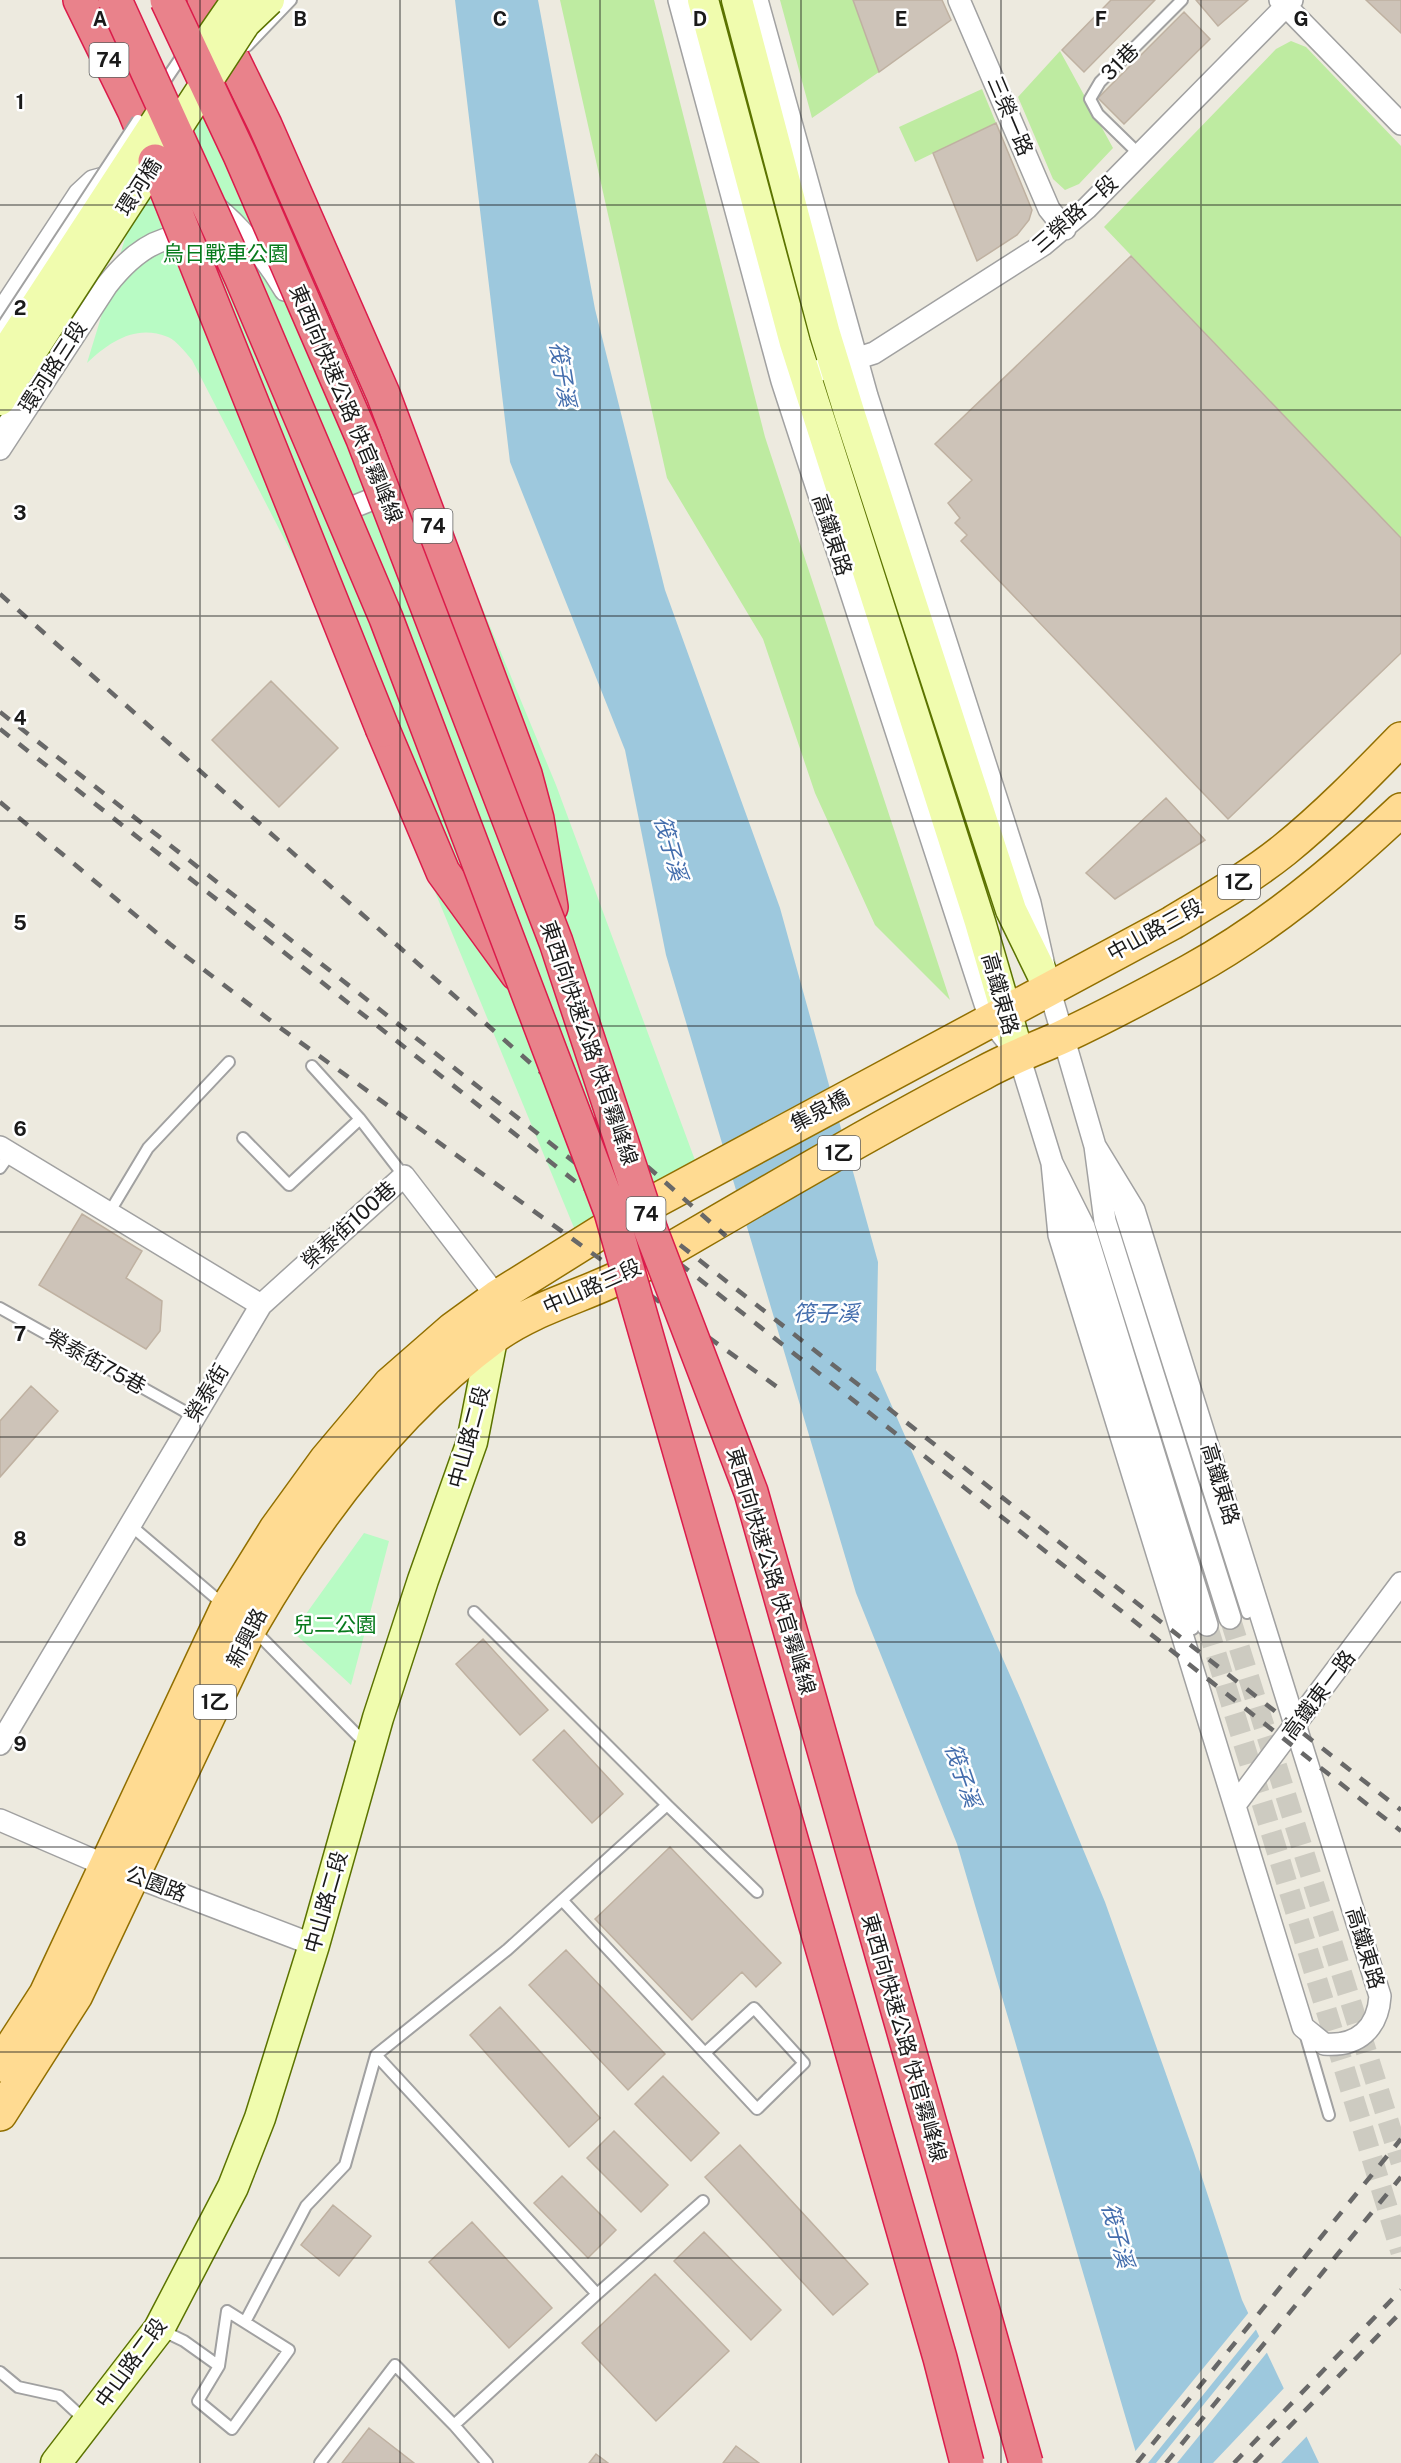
<svg xmlns="http://www.w3.org/2000/svg" width="1401" height="2463" font-family="'Public Sans','Noto Sans TC',sans-serif">
	<style>
		.grass { fill: #beeba1 }
		.park { fill: #b8fbc4 }
		.water { fill: #9dc8dd }
		.pier { fill: #edeadf }
		.building { fill: #cdc3b8; stroke: #bfb1a1; stroke-width: 1.5 }
		.lines { fill: none; stroke-linecap: round; stroke-linejoin: round }
		.street-tunnel { stroke: #cdcbc1; stroke-width: 21; stroke-dasharray: 21 10; stroke-linecap: butt }
		.lane-casing { stroke: #a1a1a1; stroke-width: 14 }
		.street-casing { stroke: #a1a1a1; stroke-width: 24 }
		.secondary-casing { stroke: #5b7300; stroke-width: 33 }
		.primary-casing { stroke: #916f00; stroke-width: 36 }
		.highway-casing { stroke: #db1c4b; stroke-width: 36 }
		.lane { stroke: #fff; stroke-width: 10 }
		.street { stroke: #fff; stroke-width: 21 }
		.secondary { stroke: #f0fcae; stroke-width: 30 }
		.primary { stroke: #ffdb92; stroke-width: 33 }
		.highway { stroke: #e9828b; stroke-width: 33 }
		.rail { stroke: #686868; stroke-width: 4.5; stroke-dasharray: 12 12; stroke-linecap: butt }
		.lane-bridge-casing { stroke: #a1a1a1; stroke-width: 14; stroke-linecap: butt }
		.secondary-bridge-casing { stroke: #5b7300; stroke-width: 33; stroke-linecap: butt }
		.highway-bridge-casing { stroke: #db1c4b; stroke-width: 36; stroke-linecap: butt }
		.lane-bridge { stroke: #fff; stroke-width: 10 }
		.secondary-bridge { stroke: #f0fcae; stroke-width: 30 }
		.highway-bridge { stroke: #e9828b; stroke-width: 33 }
		.grid { fill: none; stroke: #1a1a1a; stroke-width: 1.5; stroke-opacity: 0.55 }
		.labels { text-anchor: middle; stroke-width: 5; stroke-linejoin: round; paint-order: stroke }
		.shield { fill: #fff; stroke: #5f5f5f; stroke-width: 1.5 }
		.shield-label { font-size: 20px; font-weight: bold; fill: #1a1a1a }
		.street-label { font-size: 21px; fill: #1a1a1a; stroke: #fff }
		.park-label { font-size: 21px; fill: #077a1c; stroke: #fff }
		.water-label { font-size: 22px; font-style: italic; fill: #446ead; stroke: #fff }
		.grid-label { font-size: 20px; text-anchor: middle; font-weight: bold; fill: #1a1a1a; stroke: #fff; stroke-width: 5; stroke-linejoin: round; paint-order: stroke }
	</style>
	<rect width="100%" height="100%" fill="#edeadf"/>
	<path class="grass" d="M 560,0 L 654,0 L 765,437 L 950,1000 L 875,925 L 815,793 L 763,639 L 667,478 Z
		M 780,0 L 853,0 L 879,72 L 812,118 Z
		M 1291,41 L 1306,47 L 1401,146 L 1401,538 L 1104,227 L 1276,49 Z
		M 1060,51 L 1113,148 L 1079,184 L 1065,190 L 1053,179 L 1018,97 Z
		M 982,89 L 996,123 L 915,162 L 899,127 Z"/>
	<path class="park" d="M 260,72 L 556,785 L 699,1171 L 582,1247 L 308,585 L 192,360 C 186,353 177,341 168,337 C 135,324 110,342 87,363 L 160,124 Z
		M 364,1533 L 389,1541 L 351,1685 L 293,1632 Z"/>
	<path class="water" d="M 455,0 L 538,0 L 595,309 L 665,590 L 780,908 L 878,1262 L 876,1370 L 1021,1700 L 1105,1902 L 1194,2153 L 1242,2300 L 1319,2463 L 1139,2463 L 957,1844 L 856,1593 L 666,955 L 625,750 L 510,462 Z"/>
	<path class="pier" d="M 1250,2311 L 1258,2327 L 1148,2463 L 1136,2463 L 1133,2454 Z
		M 1261,2334 L 1269,2350 L 1177,2463 L 1156,2463 Z
		M 1286,2386 L 1309,2434 L 1281,2463 L 1213,2463 Z"/>
	<path class="building" d="M 853,0 L 942,0 L 951,20 L 879,72 Z
		M 1111,0 L 1155,0 L 1084,72 L 1062,50 Z
		M 1196,0 L 1248,0 L 1218,26 Z
		M 1366,0 L 1401,0 L 1401,33 Z
		M 1184,12 L 1210,39 L 1124,124 L 1098,98 Z
		M 996,123 L 1032,210 L 1029,220 L 1017,235 L 977,261 L 933,153 Z
		M 1131,256 L 1401,538 L 1401,653 L 1228,819 L 961,541 L 967,535 L 955,523 L 960,518 L 948,503 L 972,480 L 935,444 Z
		M 271,681 L 338,748 L 279,807 L 212,740 Z
		M 1166,798 L 1205,840 L 1115,899 L 1086,873 Z
		M 82,1214 L 142,1251 L 126,1278 L 162,1301 L 160,1331 L 146,1349 L 39,1285 Z
		M 31,1386 L 58,1411 L 0,1477 L 0,1421 Z
		M 483,1639 L 548,1710 L 520,1735 L 456,1664 Z
		M 564,1730 L 623,1794 L 592,1823 L 533,1760 Z
		M 670,1847 L 781,1963 L 756,1987 L 742,1972 L 692,2020 L 595,1919 Z
		M 566,1950 L 665,2054 L 628,2090 L 529,1985 Z
		M 500,2007 L 600,2118 L 569,2147 L 470,2035 Z
		M 663,2076 L 719,2133 L 691,2161 L 635,2104 Z
		M 614,2131 L 668,2185 L 641,2212 L 587,2158 Z
		M 740,2145 L 868,2284 L 833,2315 L 705,2177 Z
		M 562,2176 L 616,2230 L 588,2258 L 534,2203 Z
		M 333,2205 L 371,2236 L 339,2276 L 301,2245 Z
		M 472,2222 L 552,2308 L 509,2348 L 429,2262 Z
		M 704,2232 L 781,2310 L 751,2340 L 674,2261 Z
		M 655,2274 L 729,2351 L 656,2421 L 582,2343 Z
		M 369,2428 L 414,2463 L 342,2463 Z
		M 736,2446 L 759,2463 L 723,2463 Z
		M 596,2454 L 608,2463 L 589,2463 Z"/>
	<g class="lines">
		<path class="street-tunnel" d="M 1230,1618 L 1401,2162
			M 1207,1625 L 1401,2252"/>
		<defs>
			<path id="lane" d="M 247,46 L 291,0
				M 161,87 L 186,50
				M 1140,155 L 1098,114 L 1090,99 L 1100,82 L 1182,0
				M 0,427 L 18,399
				M 312,1066 L 360,1119 L 404,1176
				M 243,1138 L 289,1185 L 360,1119
				M 0,1168 L 10,1154
				M 1113,1191 L 1247,1613
				M 109,1213 L 148,1148 L 229,1062
				M 1065,1213 L 1193,1629
				M 0,1308 L 193,1416
				M 129,1524 L 224,1605
				M 253,1629 L 366,1744
				M 667,1805 L 757,1892
				M 562,1900 L 757,2109 L 804,2063 L 754,2008 L 705,2053
				M 1305,2033 L 1329,2115
				M 376,2055 L 597,2294 L 703,2201
				M 227,2311 L 289,2350 L 232,2429 L 198,2401 L 219,2366 Z
				M 245,2322 L 306,2206 L 345,2165 L 376,2055 L 507,1950 L 667,1805 L 474,1612
				M 159,2329 L 184,2341 L 219,2366
				M 0,2372 L 18,2387 L 59,2396 L 87,2422
				M 320,2463 L 395,2365 L 454,2425
				M 487,2463 L 454,2425 L 597,2294"/>
			<path id="street" d="M 679,0 L 782,381 L 990,1019 L 1019,1056 L 1052,1163 L 1084,1227 L 1207,1625
				M 757,0 L 867,396 L 1030,903 L 1049,988 L 1095,1146 L 1105,1221 L 1230,1618
				M 959,0 L 1049,209 L 1065,229
				M 1280,0 L 1401,124
				M 217,208 C 244,231 267,260 285,290
				M 0,314 L 79,194 L 93,181 L 115,175
				M 792,379 L 874,353 L 1043,245 L 1087,208 L 1292,0
				M 0,449 L 107,285 C 140,243 186,214 230,261
				M 353,507 L 373,499
				M 0,1147 L 261,1305 L 0,1744
				M 1052,1163 L 1059,1235 L 1303,2027 L 1324,2044 C 1358,2047 1378,2028 1380,1996 L 1134,1210 L 1095,1146
				M 261,1305 L 404,1176 L 497,1297
				M 1235,1805 L 1401,1583
				M 0,1820 L 107,1866 L 314,1945"/>
			<path id="secondary" d="M 703,0 L 795,343 L 980,922 L 1019,1056
				M 737,0 L 825,334 L 850,415 L 1011,910 L 1049,988
				M 0,400 L 14,378
				M 56,2463 L 159,2329 L 233,2187 L 260,2118 L 314,1945 L 378,1718 L 423,1580 L 472,1442 L 495,1324"/>
			<path id="primary" d="M 0,2065 L 46,1994 L 227,1608 L 276,1529 L 326,1460 L 390,1384 L 453,1329 L 497,1297 L 620,1220 L 1172,923 C 1210,900 1249,878 1284,850 C 1326,816 1364,777 1401,739
				M 0,2114 L 76,1995 L 251,1626 C 314,1517 393,1411 495,1336 C 538,1305 592,1294 638,1268 C 752,1202 866,1134 983,1073 C 1008,1059 1035,1049 1062,1037 C 1105,1017 1148,994 1190,971 C 1268,928 1336,871 1401,810"/>
			<path id="highway" d="M 80,0 L 134,110 L 153,156
				M 204,0 L 265,125 L 383,394 L 525,774 L 537,819 L 551,907
				M 383,730 L 443,872 L 517,974"/>
		</defs>
		<use href="#lane" class="lane-casing"/>
		<use href="#street" class="street-casing"/>
		<use href="#secondary" class="secondary-casing"/>
		<use href="#primary" class="primary-casing"/>
		<use href="#highway" class="highway-casing"/>
		<use href="#lane" class="lane"/>
		<use href="#street" class="street"/>
		<use href="#secondary" class="secondary"/>
		<use href="#primary" class="primary"/>
		<use href="#highway" class="highway"/>
		<path class="rail" d="M 0,594 L 726,1236
			M 0,712 L 1401,1810
			M 0,729 L 1401,1831
			M 0,802 L 170,944 L 275,1024 L 780,1389
			M 1137,2463 L 1401,2139
			M 1166,2463 L 1401,2177
			M 1234,2463 L 1401,2290
			M 1254,2463 L 1401,2312"/>
		<defs>
			<path id="lane-bridge" d="M 0,330 L 138,120"/>
			<path id="secondary-bridge" d="M 210,39 L 237,0
				M 0,361 L 164,110
				M 14,378 L 245,23 L 269,0"/>
			<path id="highway-bridge" d="M 115,0 L 242,279 L 386,618 L 611,1212 L 940,2358 L 967,2463
				M 167,0 L 240,155 L 363,439 L 556,942 L 651,1231 L 751,1492 L 1026,2463
				M 155,161 L 383,730"/>
		</defs>
		<use href="#lane-bridge" class="lane-bridge-casing"/>
		<use href="#secondary-bridge" class="secondary-bridge-casing"/>
		<use href="#highway-bridge" class="highway-bridge-casing"/>
		<use href="#lane-bridge" class="lane-bridge"/>
		<use href="#secondary-bridge" class="secondary-bridge"/>
		<use href="#highway-bridge" class="highway-bridge"/>
	</g>
	<path class="grid" d="M 200,0 L 200,2463M 400,0 L 400,2463M 600,0 L 600,2463M 801,0 L 801,2463M 1001,0 L 1001,2463M 1201,0 L 1201,2463M 0,205 L 1401,205M 0,410 L 1401,410M 0,616 L 1401,616M 0,821 L 1401,821M 0,1026 L 1401,1026M 0,1232 L 1401,1232M 0,1437 L 1401,1437M 0,1642 L 1401,1642M 0,1847 L 1401,1847M 0,2052 L 1401,2052M 0,2258 L 1401,2258"/>
	<g class="labels">
		<g class="shield">
			<rect x="89.5" y="43" width="39" height="34" rx="4.5"/>
			<rect x="413.5" y="509" width="39" height="34" rx="4.5"/>
			<rect x="1218" y="865" width="42" height="34" rx="4.5"/>
			<rect x="818" y="1136" width="42" height="34" rx="4.5"/>
			<rect x="626.5" y="1197" width="39" height="34" rx="4.5"/>
			<rect x="194" y="1685" width="42" height="34" rx="4.5"/>
		</g>
		<g class="shield-label">
			<text x="109" y="67">74</text>
			<text x="433" y="533">74</text>
			<text x="1239" y="889">1乙</text>
			<text x="839" y="1160">1乙</text>
			<text x="646" y="1221">74</text>
			<text x="215" y="1709">1乙</text>
		</g>
		<g class="street-label">
			<text transform="translate(1120 62) rotate(-45)" y="7">31巷</text>
			<text transform="translate(1010 116) rotate(67)" y="7">三榮一路</text>
			<text transform="translate(139 187) rotate(-57)" y="7">環河橋</text>
			<text transform="translate(1075 214) rotate(-41)" y="7">三榮路一段</text>
			<text transform="translate(53 367) rotate(-57)" y="7">環河路三段</text>
			<text transform="translate(346 404) rotate(67)" y="7">東西向快速公路 快官霧峰線</text>
			<text transform="translate(832 535) rotate(72)" y="7">高鐵東路</text>
			<text transform="translate(1155 930) rotate(-29)" y="7">中山路三段</text>
			<text transform="translate(1000 994) rotate(74)" y="7">高鐵東路</text>
			<text transform="translate(589 1043) rotate(71)" y="7">東西向快速公路 快官霧峰線</text>
			<text transform="translate(820 1111) rotate(-28)" y="7">集泉橋</text>
			<text transform="translate(349 1225) rotate(-42)" y="7">榮泰街100巷</text>
			<text transform="translate(592 1287) rotate(-24)" y="7">中山路三段</text>
			<text transform="translate(96 1362) rotate(29)" y="7">榮泰街75巷</text>
			<text transform="translate(207 1393) rotate(-59)" y="7">榮泰街</text>
			<text transform="translate(469 1437) rotate(-75)" y="7">中山路二段</text>
			<text transform="translate(1220 1484) rotate(73)" y="7">高鐵東路</text>
			<text transform="translate(771 1571) rotate(73)" y="7">東西向快速公路 快官霧峰線</text>
			<text transform="translate(247 1638) rotate(-63)" y="7">新興路</text>
			<text transform="translate(1319 1695) rotate(-53)" y="7">高鐵東一路</text>
			<text transform="translate(156 1884) rotate(21)" y="7">公園路</text>
			<text transform="translate(326 1902) rotate(-74)" y="7">中山路二段</text>
			<text transform="translate(1365 1948) rotate(73)" y="7">高鐵東路</text>
			<text transform="translate(904 2038) rotate(74)" y="7">東西向快速公路 快官霧峰線</text>
			<text transform="translate(131 2363) rotate(-54)" y="7">中山路二段</text>
		</g>
		<g class="park-label">
			<text x="226" y="261">烏日戰車公園</text>
			<text x="335" y="1632">兒二公園</text>
		</g>
		<g class="water-label">
			<text transform="translate(563 374) rotate(81)" y="8">筏子溪</text>
			<text transform="translate(671 848) rotate(74)" y="8">筏子溪</text>
			<text x="826" y="1321">筏子溪</text>
			<text transform="translate(963 1775) rotate(71)" y="8">筏子溪</text>
			<text transform="translate(1118 2235) rotate(75)" y="8">筏子溪</text>
		</g>
	</g>
	<g class="grid-label">
		<text x="100" y="26">A</text>
		<text x="300" y="26">B</text>
		<text x="500" y="26">C</text>
		<text x="700" y="26">D</text>
		<text x="901" y="26">E</text>
		<text x="1101" y="26">F</text>
		<text x="1301" y="26">G</text>
		<text x="20" y="109">1</text>
		<text x="20" y="315">2</text>
		<text x="20" y="520">3</text>
		<text x="20" y="725">4</text>
		<text x="20" y="930">5</text>
		<text x="20" y="1136">6</text>
		<text x="20" y="1341">7</text>
		<text x="20" y="1546">8</text>
		<text x="20" y="1751">9</text>
	</g>
</svg>
